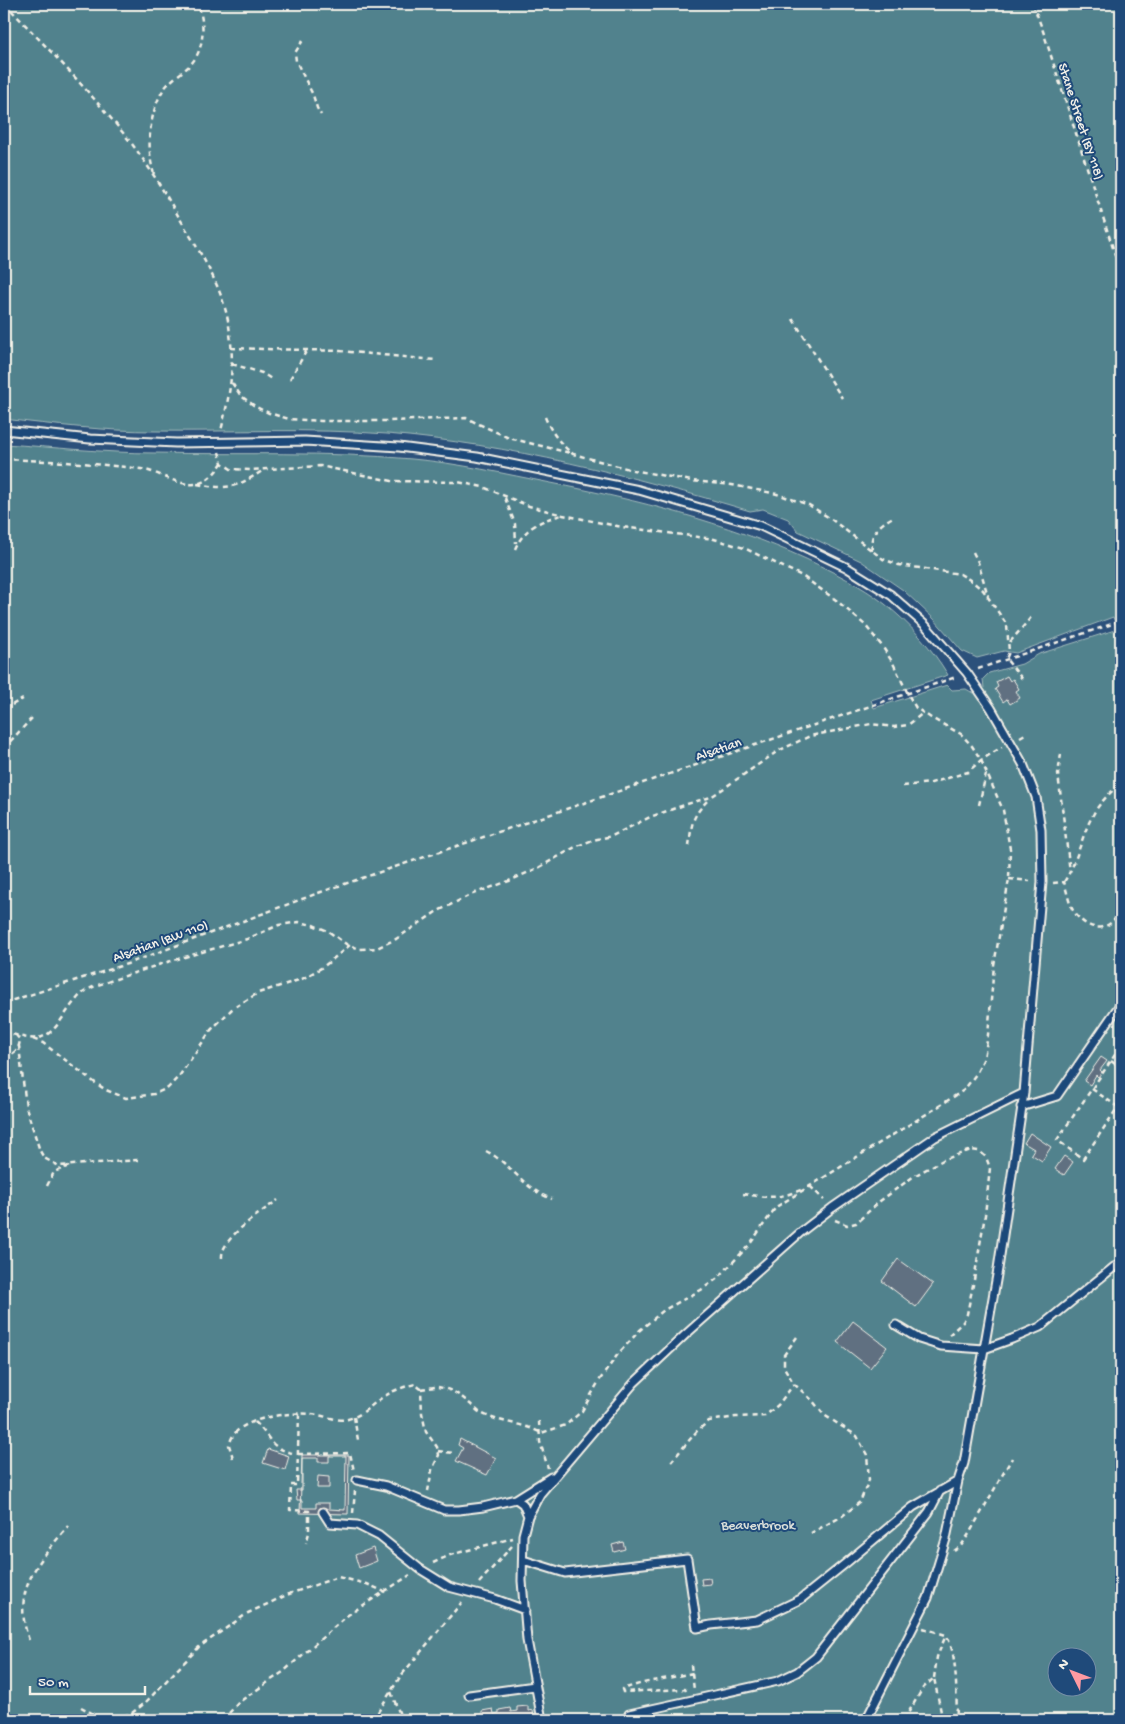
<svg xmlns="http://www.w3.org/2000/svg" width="1125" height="1724" font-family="'Gochi Hand',sans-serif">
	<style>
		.green { fill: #51828d; stroke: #a2baba; fill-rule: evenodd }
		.building { fill: #616f81; stroke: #f4f1e8; fill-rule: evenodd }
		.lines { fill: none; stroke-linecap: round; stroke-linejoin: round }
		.lane-casing { stroke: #f4f1e8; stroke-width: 11 }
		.path { stroke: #f4f1e8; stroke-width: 2.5; stroke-dasharray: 5 4; stroke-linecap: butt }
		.lane { stroke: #1f4a7a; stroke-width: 7 }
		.labels { text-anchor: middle; stroke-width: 4; stroke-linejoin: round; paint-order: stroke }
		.street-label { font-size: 14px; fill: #f4f1e8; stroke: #1f4a7a }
		.park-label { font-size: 14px; fill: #dce0da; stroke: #1f4a7a }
	</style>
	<rect width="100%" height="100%" fill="#2c517b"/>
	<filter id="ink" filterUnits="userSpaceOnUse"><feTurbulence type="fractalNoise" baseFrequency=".02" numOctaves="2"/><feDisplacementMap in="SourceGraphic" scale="10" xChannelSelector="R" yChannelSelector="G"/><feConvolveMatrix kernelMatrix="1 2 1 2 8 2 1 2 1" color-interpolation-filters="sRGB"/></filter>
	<g filter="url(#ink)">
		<path class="green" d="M 4,4 L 1121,4 L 1121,1720 L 4,1720 L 4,444 C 54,447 104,453 155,453 C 240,455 326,451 412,459 C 458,463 505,474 551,483 C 638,500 725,522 806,559 C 833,572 861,585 885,604 C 910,624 932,648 948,675 L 871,700 L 874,708 L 947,685 L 952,690 L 966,689 L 973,693 L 984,688 L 983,679 L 989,673 L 1022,664 L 1039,654 L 1118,629 L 1113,617 L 1016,653 L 1004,651 L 977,658 L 962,651 L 934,619 L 903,590 L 861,561 L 798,531 L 788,519 L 763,509 L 750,511 C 633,476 509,444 387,434 C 309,428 233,432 155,431 C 105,431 54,425 4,419 ZM 1058,1656 L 1088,1656 L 1088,1686 L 1058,1686 Z"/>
		<path class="building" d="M 1007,676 L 1010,681 L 1013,679 L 1019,689 L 1016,691 L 1020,698 L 1010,704 L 1007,699 L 1003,702 L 995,689 L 998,687 L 996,682 Z
			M 1101,1057 L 1107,1061 L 1100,1070 L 1102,1072 L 1098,1077 L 1096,1075 L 1090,1085 L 1084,1081 Z
			M 1030,1133 L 1051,1147 L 1042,1161 L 1031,1154 L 1034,1149 L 1024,1143 Z
			M 1064,1156 L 1073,1162 L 1064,1175 L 1055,1169 Z
			M 898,1259 L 933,1284 L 916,1307 L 882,1281 Z
			M 853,1321 L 887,1347 L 870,1368 L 837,1342 Z
			M 460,1439 L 496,1458 L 487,1475 L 456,1461 L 463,1448 L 458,1445 Z
			M 268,1449 L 289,1456 L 285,1470 L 263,1463 Z
			M 302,1455 L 349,1455 L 348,1514 L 300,1513 Z
			M 329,1456 L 346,1456 L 345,1510 L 329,1509 L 329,1503 L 316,1503 L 316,1508 L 302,1508 L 302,1500 L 297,1500 L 296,1490 L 302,1490 L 302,1458 L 318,1458 L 318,1462 L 329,1462 ZM 318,1476 L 329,1477 L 329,1488 L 317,1488 Z
			M 623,1542 L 625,1549 L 614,1552 L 612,1545 Z
			M 373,1548 L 377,1561 L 359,1568 L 355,1555 Z
			M 710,1578 L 711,1584 L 702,1585 L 701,1579 Z
			M 528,1706 L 528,1711 L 533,1710 L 534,1720 L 478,1720 L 477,1716 L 482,1715 L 482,1711 L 493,1709 L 494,1714 L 499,1713 L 499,1710 L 510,1708 L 511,1712 L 517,1711 L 517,1707 Z"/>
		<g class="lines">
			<defs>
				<path id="lane" d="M 4,430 L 90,439 L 176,443 L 305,441 L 399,447 L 477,457 L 639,490 L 761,526 L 846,567 L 891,595 L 925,625 L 967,673 L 991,708 L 1023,764 L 1036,797 L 1041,830 L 1042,882 L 1024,1093 L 998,1269 L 984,1349 L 964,1463 L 958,1481 L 946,1539 L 928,1598 L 866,1720
					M 1021,1107 L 1057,1096 L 1121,1003
					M 896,1325 L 919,1339 L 941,1346 L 984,1349 L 1012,1339 L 1040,1327 L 1114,1267 L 1121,1264
					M 357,1480 L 386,1486 L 444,1510 L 459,1510 L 483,1507 L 516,1499 L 551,1477
					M 516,1499 L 523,1504 L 528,1516
					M 323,1512 L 330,1523 L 357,1525 L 379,1536 L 420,1569 L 449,1587 L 495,1599 L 525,1610
					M 523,1560 L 565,1573 L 687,1559 L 697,1628 L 711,1625 L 757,1620 L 801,1599 L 846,1563 L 913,1507 L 958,1481
					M 469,1695 L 535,1686
					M 629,1714 L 778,1681 L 797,1672 L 816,1657 L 929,1512 L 940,1491
					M 542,1720 L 527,1640 L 522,1581 L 523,1535 L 528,1516 L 540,1494 L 634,1383 L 685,1335 L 801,1232 L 832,1208 L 935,1137 L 1024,1093"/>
			</defs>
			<use href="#lane" class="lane-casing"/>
			<path class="path" d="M 5,4 C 49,49 93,95 132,144 C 151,169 167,197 183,224 C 204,259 226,293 230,334 C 235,370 229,397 221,431
				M 1033,4 L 1043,31 L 1121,273
				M 303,40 L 295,53 L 296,61 L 313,95 L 317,108 L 321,115
				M 154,174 C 146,149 149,115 162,92 C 169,80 181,74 190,65 C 205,50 205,23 198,4
				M 793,319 L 842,398
				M 231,348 L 340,351 L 435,360
				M 232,364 L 262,373 L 273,380
				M 290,379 L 307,350
				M 232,383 L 241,396 L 256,407 L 269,413 L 289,419 L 321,421 L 390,421 L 466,418 L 509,438 L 570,453
				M 545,417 C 551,432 560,444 573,454 L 633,470 L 692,481 L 732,485 L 777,494 L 809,505 L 831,519 L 883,559 L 899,565 L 960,574 L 970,580 L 983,590 L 1007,625 L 1009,652 L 1006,659 L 1024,681
				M 219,452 L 222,463 L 231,469 L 250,470 L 320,466 L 392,481 L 458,482 L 483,487 L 529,506 L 563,515 L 622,527 L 714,539 L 744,548 L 802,576 L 836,600 L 865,625 L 882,646 L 893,663 L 909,696 L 916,708 L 931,718 L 961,734 L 972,746 L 981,760 L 1003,810 L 1010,849 L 1009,879 L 994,965 L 988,1035 L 984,1058 L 976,1074 L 964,1090 L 933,1110 L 776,1207 L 750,1244 L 718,1278 L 701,1290 L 664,1310 L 640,1330 L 618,1354 L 599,1381 L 582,1411 L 566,1425 L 541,1433 C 522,1422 501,1424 481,1413 C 477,1411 474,1407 469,1403 C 460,1395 451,1389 438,1387
				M 4,459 C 50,461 96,463 141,469 C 159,472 177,486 196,484 C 208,482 216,472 222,463
				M 197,484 C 231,490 234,488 264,470
				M 505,498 L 515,524 L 516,543
				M 515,549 C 524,528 541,520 562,515
				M 872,550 C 869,533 879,525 893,517
				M 973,552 L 978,562 L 988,596
				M 1010,642 L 1033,615
				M 978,669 L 1121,621
				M 4,709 L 23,699
				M 1020,737 L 1027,733
				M 4,748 L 32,718
				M 1061,754 L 1058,774 L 1070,872
				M 903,786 L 931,783 L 968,772 L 981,760 L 1002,747
				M 979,805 L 986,774
				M 689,846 C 692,821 692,816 710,798
				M 1009,879 L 1030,881
				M 1064,882 C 1078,861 1081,836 1093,815 C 1099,803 1111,792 1121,783
				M 1053,883 L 1064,882 C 1067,891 1069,905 1074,912 C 1089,933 1109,933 1121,910
				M 4,1003 L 127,964 L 321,892 L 956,677
				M 4,1032 C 15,1034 27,1040 38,1038 C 56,1035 65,1011 76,1000 C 81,993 87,990 95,986 L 164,963 L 247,939 L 279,925 L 299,922 L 313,925 L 328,931 L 346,944 L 360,949 L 377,948 L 396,939 L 436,912 L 470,895 L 509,881 L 540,867 L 577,846 L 593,840 L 612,836 L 650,817 L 687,804 L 711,797 L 778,751 L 810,736 L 871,724 L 894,727 L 908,725 L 923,713
				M 33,1039 L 43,1043 L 94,1082 L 106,1090 L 126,1098 L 154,1094 L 168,1088 L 180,1075 L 211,1030 L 232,1009 L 258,993 L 302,979 L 323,967 L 350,945
				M 19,1046 L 26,1107 L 40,1151 L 44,1158 L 59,1166 L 138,1160
				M 4,1057 C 14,1054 19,1050 20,1040 L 15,1034
				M 1111,1061 L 1121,1068
				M 1092,1089 L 1118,1107 L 1083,1159 L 1057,1140 L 1121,1046
				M 486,1151 C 512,1164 523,1189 552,1199
				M 47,1186 L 54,1172 L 69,1166
				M 810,1186 L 824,1200
				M 743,1194 C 769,1198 779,1199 803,1189
				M 835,1220 L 847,1225 L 856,1223 L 880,1201 L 914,1176 L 943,1160 L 971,1150 L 979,1151 L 986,1157 L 990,1168 L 985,1215 L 974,1280 L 967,1314 L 963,1322 L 949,1335
				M 222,1258 C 220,1238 263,1211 278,1200
				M 797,1337 L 784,1355 L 784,1367 L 794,1384 L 812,1400 L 824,1415 L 857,1436 L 867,1455 L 869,1480 L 860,1502 L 841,1517 L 811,1533
				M 421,1389 L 435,1387
				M 299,1414 L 297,1485 L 291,1485 L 290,1510 L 309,1511 L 309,1533 L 306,1543
				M 354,1417 L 358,1440
				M 539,1421 L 540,1442 L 548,1468
				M 255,1422 C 272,1438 268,1447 292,1453
				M 438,1451 L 453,1453
				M 298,1454 L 350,1453 L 354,1471
				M 233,1458 L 229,1445 C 230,1442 232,1437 234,1434 C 248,1417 289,1412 310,1414 C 322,1414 336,1422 348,1419 C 362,1416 372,1404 383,1397 C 394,1390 403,1387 415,1384 L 421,1389 L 422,1413 L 426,1432 L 437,1447 L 439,1455 L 432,1470 L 428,1491
				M 671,1462 L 697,1431 L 709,1421 L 736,1417 L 765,1416 L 778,1405 L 794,1384
				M 353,1513 L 355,1491
				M 954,1551 L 961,1546 L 969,1534 L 1012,1458
				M 433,1563 L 450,1555 L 513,1538
				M 479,1583 L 512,1546
				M 923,1628 L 946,1635 C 958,1653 956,1698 957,1720
				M 29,1640 C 11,1589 38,1563 68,1526
				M 691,1665 L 694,1690
				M 934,1678 L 937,1657 L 946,1635
				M 686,1691 L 685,1689 L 623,1692 L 622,1689 L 643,1683 L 693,1673
				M 391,1692 L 402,1720
				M 81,1707 L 97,1716 L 109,1718 L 120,1717 L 132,1713 L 145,1703 L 199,1647 L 248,1613 L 289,1594 L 338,1577 L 367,1584 L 385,1592
				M 223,1720 L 239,1702 L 283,1672 L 348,1615 L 410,1575
				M 373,1720 L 400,1677 L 462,1602
				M 904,1720 L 923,1688 L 934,1678 L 941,1712 L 940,1720"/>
			<use href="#lane" class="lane"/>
		</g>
	</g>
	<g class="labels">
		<g class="street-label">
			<text transform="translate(1082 121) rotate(72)" y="5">Stane Street (BY 118)</text>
			<text transform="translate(718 748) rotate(-19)" y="5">Alsatian</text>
			<text transform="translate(160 940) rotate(-20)" y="5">Alsatian (BW 110)</text>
		</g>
		<g class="park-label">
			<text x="758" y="1529">Beaverbrook</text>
		</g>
	</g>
	<rect width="1125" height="1724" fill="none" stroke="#1f4a7a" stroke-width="20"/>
	<rect x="10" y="10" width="1105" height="1704" fill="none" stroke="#f4f1e8" stroke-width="2" filter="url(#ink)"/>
	<g transform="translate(1072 1672) rotate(312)"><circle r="24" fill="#1f4a7a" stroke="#748da6"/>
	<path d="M0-4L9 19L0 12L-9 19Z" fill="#ff9aa2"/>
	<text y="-8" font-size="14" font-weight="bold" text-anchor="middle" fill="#f4f1e8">N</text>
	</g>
	<path d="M30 1686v8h115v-8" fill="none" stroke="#f4f1e8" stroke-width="2.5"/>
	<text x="38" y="1686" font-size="15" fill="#f4f1e8" stroke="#1f4a7a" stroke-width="4" paint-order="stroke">50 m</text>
</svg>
